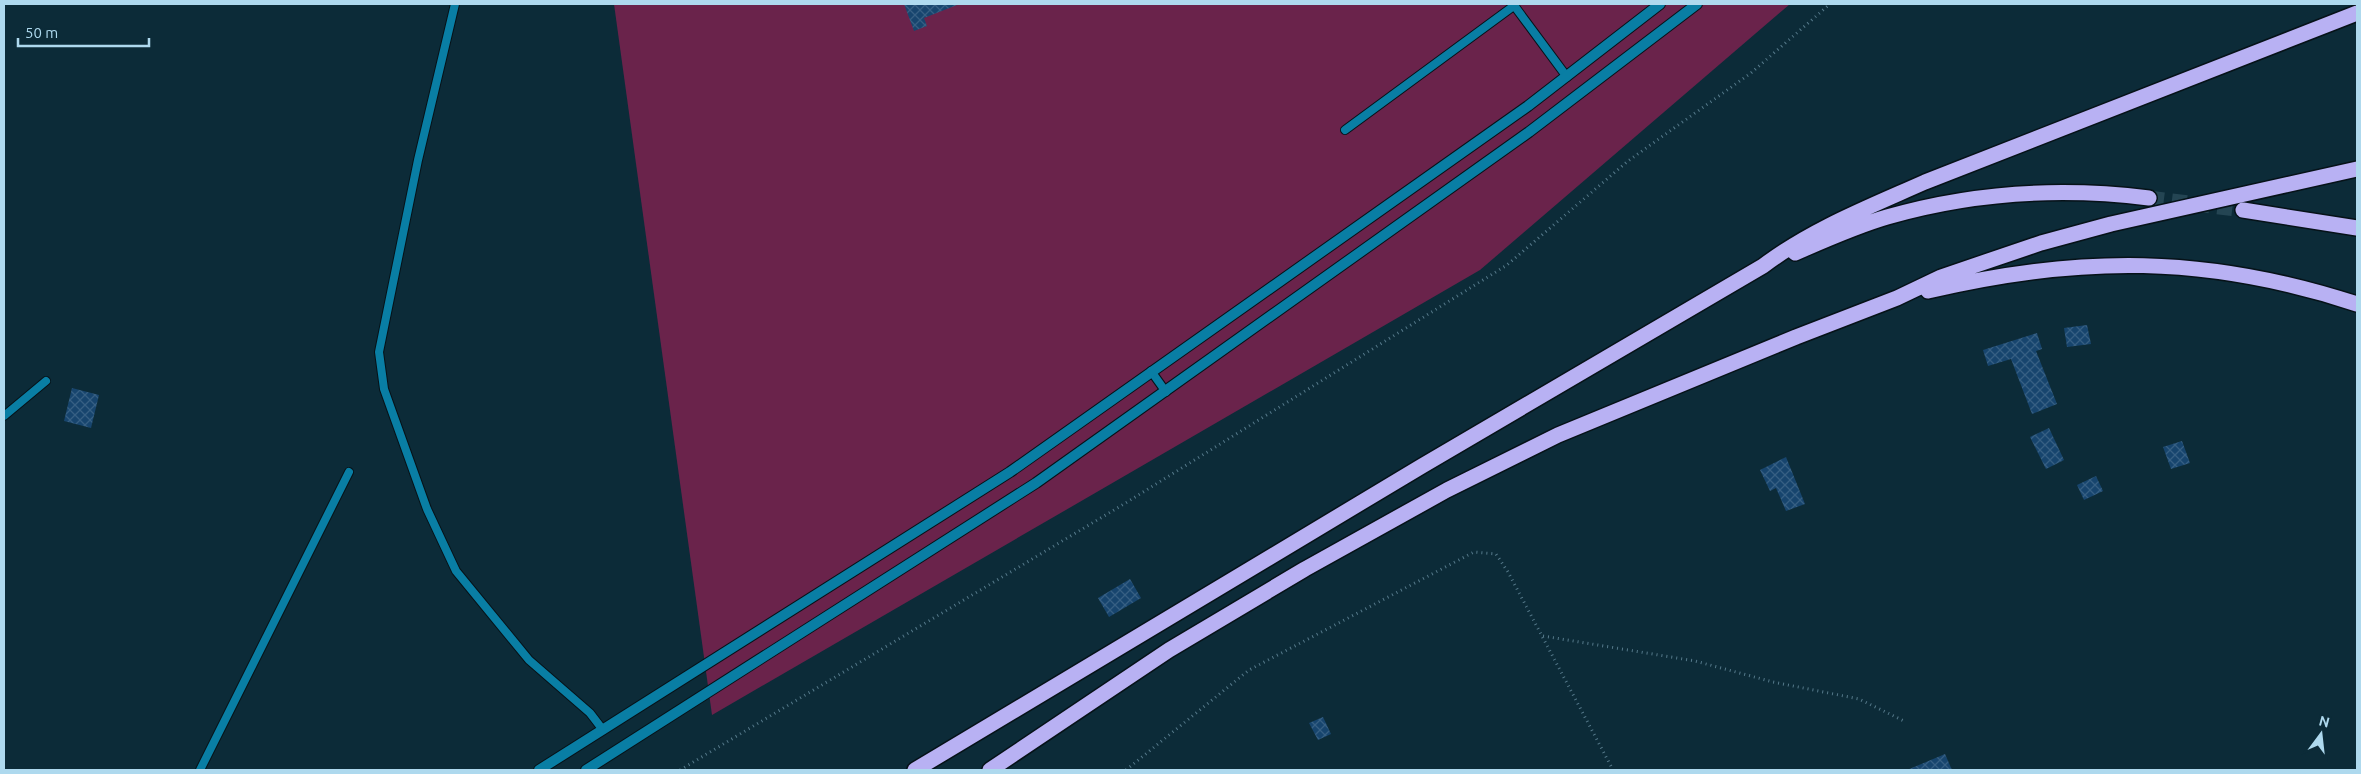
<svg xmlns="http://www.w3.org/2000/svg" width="2361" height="774" font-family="Ubuntu,sans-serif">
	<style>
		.green { fill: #6a234b }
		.building { fill: url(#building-cross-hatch) }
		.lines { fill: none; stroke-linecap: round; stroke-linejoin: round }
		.motorway-tunnel { stroke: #244553; stroke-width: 15; stroke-dasharray: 15 8; stroke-linecap: butt }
		.service-casing { stroke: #061218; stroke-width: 10 }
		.minor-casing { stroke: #061218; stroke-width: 12 }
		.motorway-casing { stroke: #061218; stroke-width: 18 }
		.path { stroke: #567a8b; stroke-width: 3; stroke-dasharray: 1 4; stroke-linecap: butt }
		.service { stroke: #097ea4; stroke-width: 8 }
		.minor { stroke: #097ea4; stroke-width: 10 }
		.motorway { stroke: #b8b1f3; stroke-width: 15 }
	</style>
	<defs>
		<pattern id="building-cross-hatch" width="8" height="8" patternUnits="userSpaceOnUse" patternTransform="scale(1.25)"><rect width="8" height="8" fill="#17456e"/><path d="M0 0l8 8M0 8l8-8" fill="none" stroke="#365f83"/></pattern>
	</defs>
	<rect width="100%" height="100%" fill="#0c2b38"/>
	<path class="green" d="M 614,4 L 1790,4 L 1480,270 L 712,715 Z"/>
	<path class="building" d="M 904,4 L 957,4 L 957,5 L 924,18 L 927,26 L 914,31 Z
		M 2087,325 L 2091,344 L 2067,347 L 2064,328 Z
		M 2037,333 L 2042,349 L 2036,351 L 2057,404 L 2032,414 L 2011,359 L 1988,366 L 1983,350 Z
		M 72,388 L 99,395 L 91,428 L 64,421 Z
		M 2049,428 L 2064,460 L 2046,469 L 2030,437 Z
		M 2182,441 L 2190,463 L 2171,469 L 2163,447 Z
		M 1786,457 L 1805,504 L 1786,511 L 1776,488 L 1770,491 L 1760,470 Z
		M 2096,476 L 2103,491 L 2084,500 L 2077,485 Z
		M 1130,579 L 1141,598 L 1109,617 L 1098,598 Z
		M 1323,717 L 1331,734 L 1318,740 L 1309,723 Z
		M 1945,754 L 1952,770 L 1907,770 Z"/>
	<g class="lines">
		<path class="motorway-tunnel" d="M 2149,198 L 2243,210"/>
		<defs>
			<path id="service" d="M 455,4 L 418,160 L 379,352 L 384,389 L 427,509 L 456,571 L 529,660 L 590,713 L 603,730
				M 1513,4 L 1567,77
				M 1345,130 L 1515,5
				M 1151,371 L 1166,392
				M 4,416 L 46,381
				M 200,770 L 349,472"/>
			<path id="minor" d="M 539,770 L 1010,472 L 1528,106 L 1660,4
				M 586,770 L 1036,483 L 1529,132 L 1697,4"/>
			<path id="motorway" d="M 2243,210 L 2357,228
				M 1795,253 C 1825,240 1856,226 1887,217 C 1974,192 2060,187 2149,198
				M 1928,291 C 2081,255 2207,255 2357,304
				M 915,770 L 1422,466 L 1763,266 C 1812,229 1869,207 1925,182 L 2357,13
				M 990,770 L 1169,650 L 1305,569 L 1447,490 L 1558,435 L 1796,337 L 1897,298 L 1941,277 L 2041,243 L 2111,224 L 2357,169"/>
		</defs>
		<use href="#service" class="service-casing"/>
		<use href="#minor" class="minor-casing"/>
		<use href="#motorway" class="motorway-casing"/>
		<path class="path" d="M 1543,636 L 1695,661 L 1773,682 L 1859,699 L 1904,721
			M 680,770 L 1124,504 L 1507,265 L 1628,161 L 1751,73 L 1830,4
			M 1126,770 L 1249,670 L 1474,552 L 1496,554 L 1508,572 L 1613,770"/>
		<use href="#service" class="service"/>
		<use href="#minor" class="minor"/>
		<use href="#motorway" class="motorway"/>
	</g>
	<rect width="2361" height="774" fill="none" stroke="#aed9ee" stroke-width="10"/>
	<g transform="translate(2321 734) rotate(15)" stroke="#0c2b38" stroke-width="4" paint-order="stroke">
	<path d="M0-4L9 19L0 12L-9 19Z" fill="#aed9ee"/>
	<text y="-8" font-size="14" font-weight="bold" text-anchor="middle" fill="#aed9ee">N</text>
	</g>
	<path d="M18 38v8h131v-8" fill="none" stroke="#aed9ee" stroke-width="2.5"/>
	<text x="25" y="38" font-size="15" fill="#aed9ee" stroke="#0c2b38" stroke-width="4" paint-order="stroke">50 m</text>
</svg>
